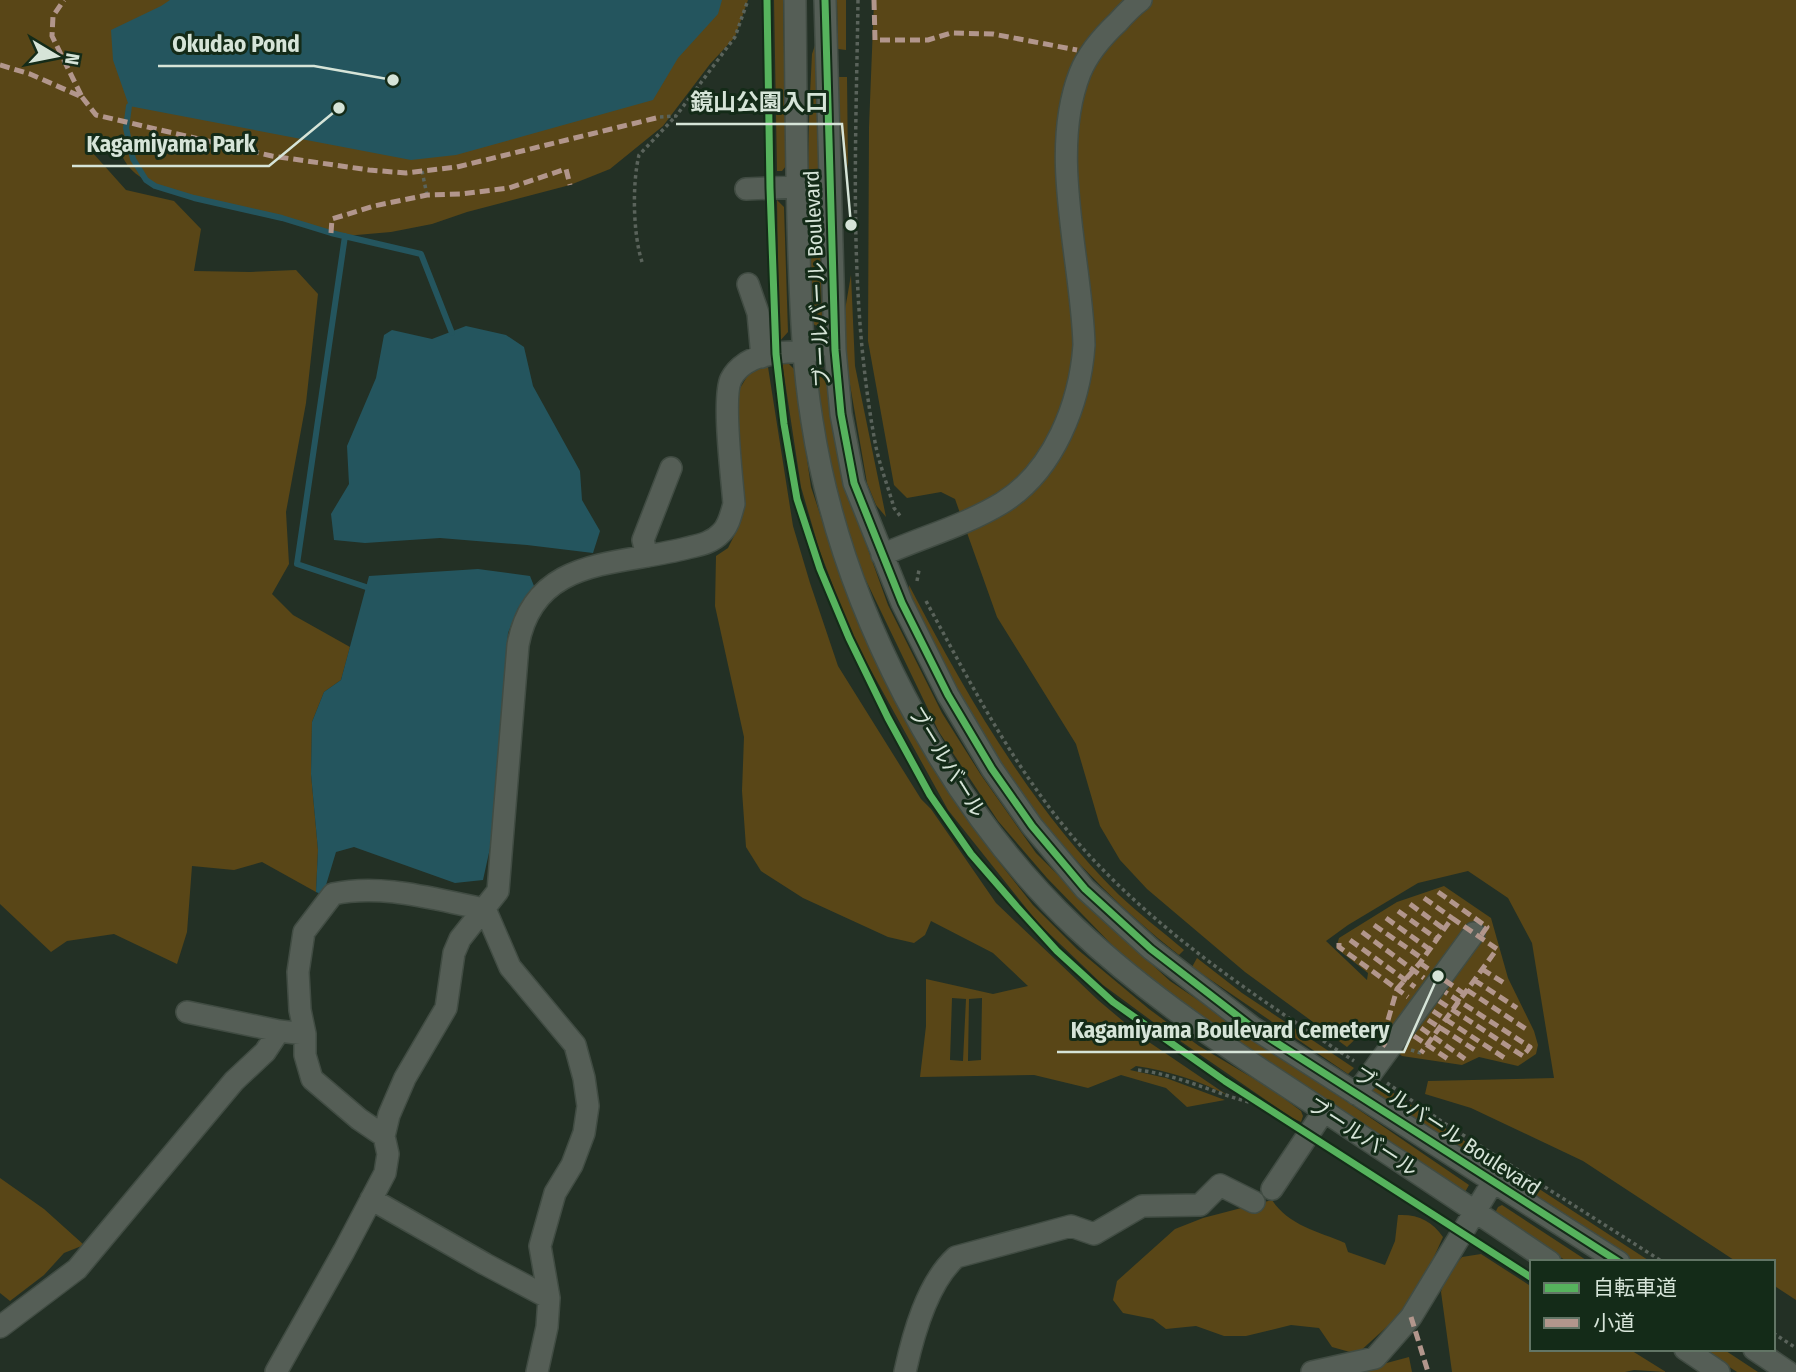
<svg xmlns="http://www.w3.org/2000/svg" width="1796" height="1372" font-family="'Fira Sans Condensed','Noto Sans JP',sans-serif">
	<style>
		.green { fill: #594617; fill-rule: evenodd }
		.water { fill: #24555e }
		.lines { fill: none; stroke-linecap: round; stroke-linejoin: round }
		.stream { stroke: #24555e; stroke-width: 6 }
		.minor-casing { stroke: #414c43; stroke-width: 24 }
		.path { stroke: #5a635b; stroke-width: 3.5; stroke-dasharray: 3.5 3.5; stroke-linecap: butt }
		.minor { stroke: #555e56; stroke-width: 21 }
		.quiet { stroke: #b2968c; stroke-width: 5; stroke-dasharray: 10 5; stroke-linecap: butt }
		.cycleway-casing { stroke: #142b18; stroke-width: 11 }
		.cycleway { stroke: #56b35d; stroke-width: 7 }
		.labels { text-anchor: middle; stroke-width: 6; stroke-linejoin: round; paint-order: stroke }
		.street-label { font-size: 21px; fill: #d6e4d8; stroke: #142b18 }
		.leader { fill: none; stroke: #d6e4d8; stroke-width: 2.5 }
		.callout-dot { fill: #d6e4d8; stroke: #142b18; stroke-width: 2.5 }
		.callout-label { font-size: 23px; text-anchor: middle; font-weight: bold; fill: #d6e4d8; stroke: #142b18; stroke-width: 6; stroke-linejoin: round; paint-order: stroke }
	</style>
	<rect width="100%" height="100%" fill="#233025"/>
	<path class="green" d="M 0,0 L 748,0 L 735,37 L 710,64 L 663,126 L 610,169 L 570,185 L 467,212 L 432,224 L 391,232 L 345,236 L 155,186 C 134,174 124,167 118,143 L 85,138 L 92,152 L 126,190 L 174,201 L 201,229 L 194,271 L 250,272 L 296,270 L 318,294 L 306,403 L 286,512 L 289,564 L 272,594 L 293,615 L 350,647 L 341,680 L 324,692 L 312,722 L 311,774 L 318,850 L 316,892 L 262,862 L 234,870 L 192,866 L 187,932 L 177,964 L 114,934 L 67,941 L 51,952 L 0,904 Z
		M 774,0 L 783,0 L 786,166 L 782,171 L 777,171 Z
		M 837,0 L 846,0 L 846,50 L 838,49 Z
		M 874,0 L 1796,0 L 1796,1300 L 1773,1285 L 1773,1262 L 1737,1262 L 1583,1161 L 1471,1108 L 1425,1094 L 1428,1081 L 1554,1078 L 1532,943 L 1508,898 L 1468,871 L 1418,883 L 1348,925 L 1326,941 L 1367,980 L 1368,973 L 1336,948 L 1339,938 L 1397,902 L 1444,886 L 1491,918 L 1508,978 L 1534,1031 L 1538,1045 L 1536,1054 L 1518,1066 L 1479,1057 L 1462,1065 L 1402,1056 L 1367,1028 L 1347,1047 L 1245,972 L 1147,889 L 1120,860 L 1100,826 L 1076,744 L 997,617 L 955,499 L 941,492 L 907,498 L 894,485 L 868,341 L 869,127 Z
		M 816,42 L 822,320 L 817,326 L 813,324 C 806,234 807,145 812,54 Z
		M 839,77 L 847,77 L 848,168 L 839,121 Z
		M 777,200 L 784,207 L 788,332 L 779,342 Z
		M 851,275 L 855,366 L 886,517 L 876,505 L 867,483 L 844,350 L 845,310 Z
		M 782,362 L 789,364 L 794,369 L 811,487 L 831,547 L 873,657 L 940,778 L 999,862 L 1033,905 L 1077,949 L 1149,1009 L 1199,1046 L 1273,1090 L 1301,1111 L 1303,1116 L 1301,1122 L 1292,1118 L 1160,1027 L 1103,985 L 1038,923 L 948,810 L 852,636 L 819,549 L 801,487 Z
		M 768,367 L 793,526 L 810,583 L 838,666 L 921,799 L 931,809 L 996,903 L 1098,1000 L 1143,1038 L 1227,1095 C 1197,1080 1169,1071 1136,1066 L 1130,1070 L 1166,1078 L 1225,1100 L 1187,1107 L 1166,1088 L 1121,1075 L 1088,1088 L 1034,1075 L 920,1077 L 926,1026 L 926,979 L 993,994 L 1028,986 L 993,953 L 931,921 L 925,935 L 914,943 L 888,937 L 803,898 L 761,871 L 746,847 L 742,791 L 744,737 L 715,606 L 716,556 L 728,548 L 739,526 L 742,493 L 736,395 L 751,370 ZM 952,998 L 966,999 L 963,1061 L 950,1060 ZM 982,998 L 981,1060 L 968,1061 L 969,999 Z
		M 821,368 L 828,375 L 836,436 L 856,516 L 888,605 L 942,713 L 981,775 L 1036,853 L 1092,909 L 1170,981 L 1469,1185 L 1465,1192 L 1461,1192 L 1293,1082 L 1164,991 L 1115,948 L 1047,878 L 998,821 L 939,732 L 860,568 L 839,503 L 824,437 L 815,377 L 816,370 Z
		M 909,585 C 966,695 1030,806 1118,894 C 1139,914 1162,931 1184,950 L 1179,955 C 1091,886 1018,802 963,705 C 944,671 927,635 910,600 Z
		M 1197,958 L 1242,993 L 1354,1068 L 1348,1074 L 1192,967 Z
		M 1377,1082 L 1485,1155 L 1483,1162 L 1372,1091 Z
		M 1498,1162 L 1651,1262 L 1632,1262 L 1494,1170 Z
		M 0,1178 L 44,1209 L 84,1245 L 64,1253 L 44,1275 L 10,1301 L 0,1293 Z
		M 1272,1200 C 1289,1226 1318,1231 1345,1243 L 1348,1252 L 1385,1265 L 1395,1241 L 1398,1215 C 1418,1214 1432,1221 1443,1237 L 1415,1299 L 1402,1313 L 1357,1354 L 1332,1347 L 1319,1328 L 1291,1325 L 1246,1336 L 1224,1336 L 1196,1326 L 1166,1329 L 1153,1319 L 1123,1313 L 1113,1300 L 1117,1281 L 1175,1229 L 1203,1218 Z
		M 1502,1205 L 1589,1262 L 1568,1262 L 1497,1217 L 1496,1211 L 1498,1207 Z
		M 1481,1254 L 1532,1287 L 1532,1349 L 1629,1349 L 1666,1372 L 1634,1370 L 1625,1372 L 1452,1372 L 1441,1292 L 1445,1277 L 1462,1257 Z
		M 1702,1349 L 1723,1349 L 1758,1372 L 1737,1372 Z
		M 1409,1357 L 1412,1372 L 1353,1372 Z"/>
	<path class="water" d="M 170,0 L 722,0 L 718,14 L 678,58 L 653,100 L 456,155 L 411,160 L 129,106 L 113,60 L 111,30 L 161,6 Z
		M 466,326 L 506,335 L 524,347 L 533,386 L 580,471 L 582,500 L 600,531 L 593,553 L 527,545 L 440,538 L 365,543 L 334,540 L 331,514 L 349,484 L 347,446 L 376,378 L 384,335 L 392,330 L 432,339 Z
		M 478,569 L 530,576 L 534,586 L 518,608 L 508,633 L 494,830 L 483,880 L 455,883 L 354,847 L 336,852 L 323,895 L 316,892 L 318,850 L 311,774 L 312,722 L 324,692 L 341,680 L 369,576 Z"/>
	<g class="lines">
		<path class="stream" d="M 129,106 L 126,128 L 133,159 L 146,180 L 155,186 L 194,198 L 282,218 L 331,233 L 421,254 L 452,333
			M 345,236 L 297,564 L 366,587"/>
		<defs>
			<path id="minor" d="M 795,0 C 796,85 796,170 799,255 C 801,311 803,366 812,421 C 840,603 942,801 1076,928 C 1148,996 1229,1049 1312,1103 C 1391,1156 1471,1208 1550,1262
				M 825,0 L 835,350 L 841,414 L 854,483 L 902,603 L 948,695 L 992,769 L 1032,826 L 1085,889 L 1151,949 L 1252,1027 L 1619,1262
				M 746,189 L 797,187
				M 748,284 L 758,313 L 762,357
				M 882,555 C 922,537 964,526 1002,503 C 1054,471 1080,403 1084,345 C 1082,261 1048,154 1080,73 C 1088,53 1102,37 1118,22 C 1125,14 1133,6 1141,0
				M 647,556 L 643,540 L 671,468
				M 187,1012 L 279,1031
				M 1356,1094 L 1474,933
				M 384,1136 L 389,1115 L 405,1078 L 446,1008 L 454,953 L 460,939 L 498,891 L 518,645 C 534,556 618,566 687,548 C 699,545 712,543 721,533 C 729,526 731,514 734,504 C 732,478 722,398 731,379 C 734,373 740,367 746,363 C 765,351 793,352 815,351
				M 1272,1189 L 1324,1111
				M 371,1199 L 485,1264 L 549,1298
				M 0,1327 L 77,1269 L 234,1081 L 265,1052 L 279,1031 L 305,1034
				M 1685,1349 L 1719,1372
				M 1754,1349 L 1788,1372
				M 276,1372 L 344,1251 L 385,1173 L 388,1154 L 384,1136 L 359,1119 L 312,1079 L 305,1055 L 305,1034 L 300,1010 L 298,972 L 304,932 L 333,894 C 383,883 436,900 485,909 L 510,967 L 575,1045 L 584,1078 L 588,1106 L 584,1133 L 572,1165 L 555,1193 L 540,1246 L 549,1298 L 547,1327 L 537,1372
				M 905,1372 C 913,1335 927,1283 956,1257 L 1071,1226 L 1094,1234 L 1142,1206 L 1200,1205 L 1220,1185 L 1254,1202
				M 1312,1372 L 1375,1358 L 1411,1317 L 1493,1182"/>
		</defs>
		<use href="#minor" class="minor-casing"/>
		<path class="path" d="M 858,0 C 856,148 848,296 875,442 C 879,464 888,486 894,508 L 901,517
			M 660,117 L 676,116 L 735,37 L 748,0
			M 422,171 L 427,195
			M 642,262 C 633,234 632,184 639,155 L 676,116
			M 917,581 L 919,570
			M 926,601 C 966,675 1003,747 1055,815 C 1135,918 1247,991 1354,1061
			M 1411,1050 L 1421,1053
			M 1138,1070 C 1181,1075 1219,1096 1261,1105
			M 1387,1083 L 1441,1121 L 1663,1262
			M 1773,1333 L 1796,1348"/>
		<use href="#minor" class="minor"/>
		<path class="quiet" d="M 874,0 L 875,40 L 928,40 L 951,33 L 993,34 L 1077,50
			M 0,65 L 30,74 L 82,97 L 52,36 L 53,16 L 64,0
			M 82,97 L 96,115 L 272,156 L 369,170 L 406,173 L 457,167 L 660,117
			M 331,233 L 332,219 L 374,206 L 427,195 L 461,194 L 509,188 L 566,169 L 570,185
			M 1438,892 L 1487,927 L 1480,937
			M 1424,898 L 1452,918
			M 1410,904 L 1444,929
			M 1398,911 L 1437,939
			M 1386,918 L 1429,949
			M 1374,925 L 1423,959
			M 1362,932 L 1424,978
			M 1350,940 L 1415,987
			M 1339,943 L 1339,947 L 1397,989 L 1420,963 L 1452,918 L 1497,949 L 1421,1053
			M 1420,963 L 1463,993
			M 1482,969 L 1507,985
			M 1474,980 L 1517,1008
			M 1467,990 L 1526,1029
			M 1439,1001 L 1523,1056 L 1530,1047 L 1445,992
			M 1433,1011 L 1506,1059
			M 1388,1020 L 1397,989 L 1408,997
			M 1428,1020 L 1478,1052
			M 1421,1028 L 1465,1059
			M 1414,1036 L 1448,1059
			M 1378,1040 L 1389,1048
			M 1411,1317 L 1428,1372"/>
		<defs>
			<path id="cycleway" d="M 767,0 L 770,188 L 776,354 L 784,424 L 797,499 L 820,569 L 849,638 L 888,718 L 930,795 L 971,854 L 1017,907 L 1057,951 L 1113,1002 L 1225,1081 L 1532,1278
				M 825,0 L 835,350 L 841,414 L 854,483 L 902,603 L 948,695 L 992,769 L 1032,826 L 1085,889 L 1151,949 L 1252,1027 L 1619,1262"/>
		</defs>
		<use href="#cycleway" class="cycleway-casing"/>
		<use href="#cycleway" class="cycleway"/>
	</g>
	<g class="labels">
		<g class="street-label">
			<text transform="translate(817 279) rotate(-93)" y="7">ブールバール Boulevard</text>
			<text transform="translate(947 762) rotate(58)" y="7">ブールバール</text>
			<text transform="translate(1447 1131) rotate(33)" y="7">ブールバール Boulevard</text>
			<text transform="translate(1363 1137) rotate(33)" y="7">ブールバール</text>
		</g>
	</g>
	<path class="leader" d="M393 80L314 66H158M851 225L842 124H676M339 108L269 166H72M1438 976L1404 1052H1057"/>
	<g class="callout-dot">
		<circle cx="393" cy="80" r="7"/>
		<circle cx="851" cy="225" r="7"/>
		<circle cx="339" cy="108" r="7"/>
		<circle cx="1438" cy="976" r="7"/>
	</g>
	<g class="callout-label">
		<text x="236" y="52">Okudao Pond</text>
		<text x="759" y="110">鏡山公園入口</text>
		<text x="171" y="152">Kagamiyama Park</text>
		<text x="1230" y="1038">Kagamiyama Boulevard Cemetery</text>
	</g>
	<rect x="1530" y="1260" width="245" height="91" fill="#142b18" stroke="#627565" stroke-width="2"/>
	<rect x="1544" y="1283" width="35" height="10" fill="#56b35d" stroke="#627565" stroke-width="2"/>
	<text x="1593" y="1295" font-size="21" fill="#d6e4d8">自転車道</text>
	<rect x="1544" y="1318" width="35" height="10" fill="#b2968c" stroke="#627565" stroke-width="2"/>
	<text x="1593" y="1330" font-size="21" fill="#d6e4d8">小道</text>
	<g transform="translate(56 56) rotate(100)" stroke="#142b18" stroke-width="5" paint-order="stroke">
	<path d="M0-5L12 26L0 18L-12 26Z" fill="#d6e4d8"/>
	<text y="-10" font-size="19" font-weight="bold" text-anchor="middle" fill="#d6e4d8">N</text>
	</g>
</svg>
